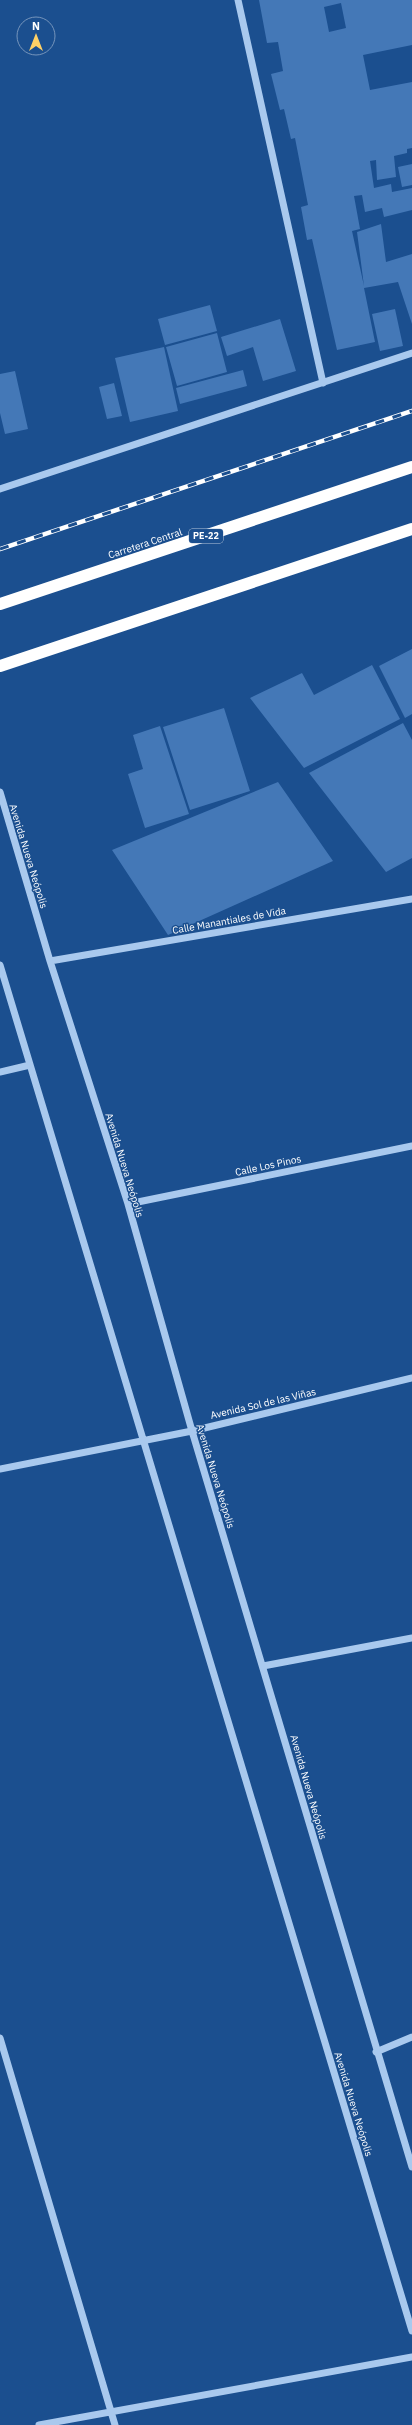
<svg xmlns="http://www.w3.org/2000/svg" width="412" height="2425" font-family="'IBM Plex Sans',sans-serif">
	<style>
		.building { fill: #4478b7; fill-rule: evenodd }
		.lines { fill: none; stroke-linecap: round; stroke-linejoin: round }
		.minor { stroke: #a9c9ee; stroke-width: 7 }
		.highway { stroke: #fff; stroke-width: 12 }
		.rail-casing { stroke: #fff; stroke-width: 4.5 }
		.rail { stroke: #1b4f8f; stroke-width: 3; stroke-dasharray: 9; stroke-linecap: butt }
		.labels { text-anchor: middle; stroke-width: 3; stroke-linejoin: round; paint-order: stroke }
		.shield { fill: #1b4f8f; stroke: #bbcadd; stroke-width: 1 }
		.shield-label { font-size: 9px; font-weight: bold; fill: #fff }
		.street-label { font-size: 10px; fill: #fff; stroke: #1b4f8f }
	</style>
	<rect width="100%" height="100%" fill="#1b4f8f"/>
	<path class="building" d="M 259,0 L 412,0 L 412,45 L 363,55 L 370,90 L 412,82 L 412,148 L 407,149 L 407,153 L 394,156 L 396,177 L 377,180 L 376,160 L 370,161 L 374,188 L 391,184 L 392,192 L 412,188 L 412,210 L 384,217 L 382,208 L 365,212 L 362,195 L 354,196 L 360,229 L 352,231 L 364,286 L 357,232 L 381,224 L 386,262 L 412,254 L 412,324 L 398,282 L 364,288 L 375,342 L 337,350 L 312,239 L 307,240 L 301,207 L 308,205 L 295,138 L 291,139 L 284,109 L 280,110 L 271,74 L 283,71 L 278,42 L 267,43 ZM 341,3 L 346,28 L 329,32 L 324,7 Z
		M 412,164 L 412,185 L 402,187 L 398,167 Z
		M 210,305 L 217,331 L 165,345 L 158,319 Z
		M 395,309 L 403,346 L 380,351 L 372,314 Z
		M 280,319 L 296,371 L 263,381 L 253,347 L 227,356 L 221,337 Z
		M 217,333 L 227,372 L 177,386 L 166,347 Z
		M 164,347 L 178,411 L 130,422 L 115,358 Z
		M 243,370 L 247,386 L 180,404 L 176,388 Z
		M 15,371 L 28,429 L 5,434 L 0,413 L 0,374 Z
		M 114,383 L 122,416 L 107,419 L 99,387 Z
		M 412,649 L 412,714 L 405,718 L 379,666 Z
		M 372,665 L 400,719 L 304,768 L 250,698 L 302,673 L 314,695 Z
		M 224,708 L 250,791 L 190,810 L 163,727 Z
		M 403,723 L 412,740 L 412,858 L 386,872 L 309,773 Z
		M 160,726 L 189,814 L 145,828 L 128,774 L 143,769 L 133,735 Z
		M 278,782 L 333,861 L 168,935 L 112,850 Z"/>
	<g class="lines">
		<path class="minor" d="M 238,0 L 323,383
			M 0,489 L 412,353
			M 0,792 L 50,961 L 128,1204 L 192,1431 L 412,2167
			M 50,961 L 412,899
			M 0,965 L 412,2331
			M 0,1072 L 30,1065
			M 128,1204 L 412,1146
			M 0,1469 L 192,1431 L 412,1378
			M 263,1666 L 412,1638
			M 0,2038 L 115,2425
			M 376,2052 L 412,2037
			M 39,2425 L 412,2357"/>
		<path class="highway" d="M 0,604 L 412,467
			M 0,666 L 412,529"/>
		<defs>
			<path id="rail" d="M 0,549 L 412,411"/>
		</defs>
		<use href="#rail" class="rail-casing"/>
		<use href="#rail" class="rail"/>
	</g>
	<g class="labels">
		<rect class="shield" x="189" y="529" width="34" height="14" rx="3"/>
		<g class="shield-label">
			<text x="206" y="539">PE-22</text>
		</g>
		<g class="street-label">
			<text transform="translate(145 543) rotate(-18)" y="4">Carretera Central</text>
			<text transform="translate(29 856) rotate(73)" y="4">Avenida Nueva Neópolis</text>
			<text transform="translate(229 920) rotate(-10)" y="4">Calle Manantiales de Vida</text>
			<text transform="translate(125 1165) rotate(73)" y="4">Avenida Nueva Neópolis</text>
			<text transform="translate(268 1165) rotate(-12)" y="4">Calle Los Pinos</text>
			<text transform="translate(263 1403) rotate(-13)" y="4">Avenida Sol de las Viñas</text>
			<text transform="translate(216 1476) rotate(73)" y="4">Avenida Nueva Neópolis</text>
			<text transform="translate(309 1787) rotate(74)" y="4">Avenida Nueva Neópolis</text>
			<text transform="translate(354 2104) rotate(73)" y="4">Avenida Nueva Neópolis</text>
		</g>
	</g>
	<g transform="translate(36 36)"><circle r="19" fill="#1b4f8f" stroke="#7695bc"/>
	<path d="M0-3L7 15L0 10L-7 15Z" fill="#ffd166"/>
	<text y="-6" font-size="11" font-weight="bold" text-anchor="middle" fill="#ffffff">N</text>
	</g>
</svg>
